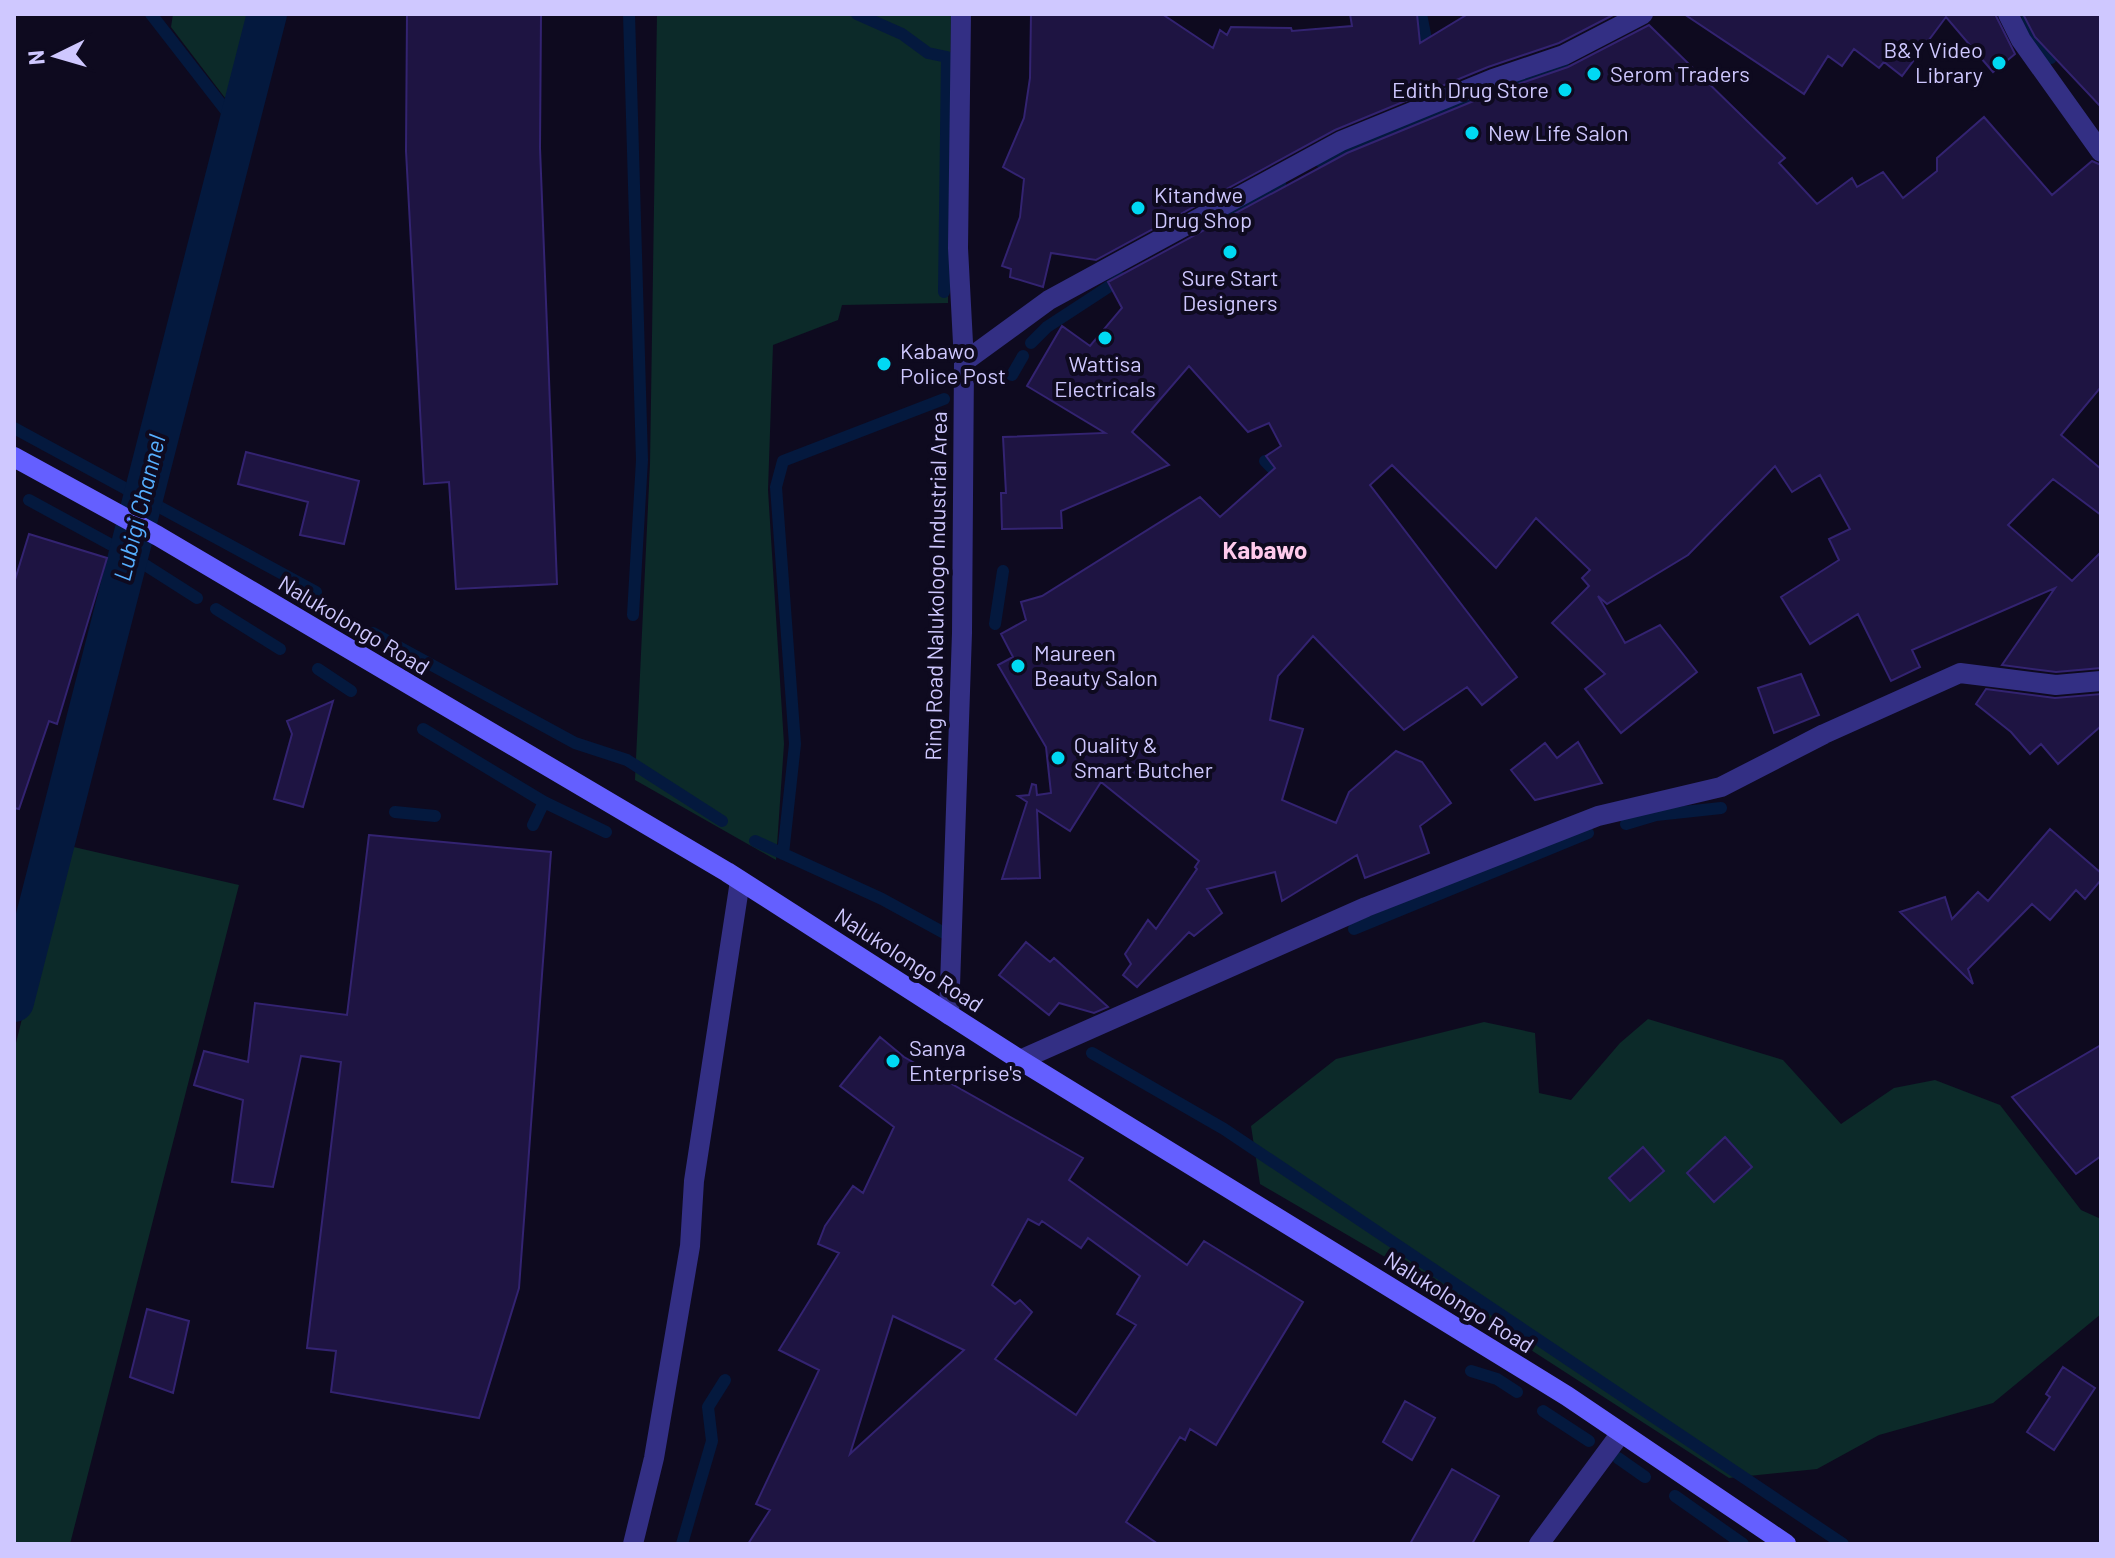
<svg xmlns="http://www.w3.org/2000/svg" width="2115" height="1558" font-family="Barlow,sans-serif">
	<style>
		.green { fill: #0c2a29 }
		.lines { fill: none; stroke-linecap: round; stroke-linejoin: round }
		.stream { stroke: #04193e; stroke-width: 12 }
		.canal { stroke: #04193e; stroke-width: 40 }
		.building { fill: #1e1442; stroke: #332371; stroke-width: 2; fill-rule: evenodd }
		.street { stroke: #332f84; stroke-width: 20 }
		.secondary { stroke: #645fff; stroke-width: 20 }
		.poi-dot { fill: #00d9f3; stroke: #0e0a1f; stroke-width: 3 }
		.labels { text-anchor: middle; stroke-width: 8; stroke-linejoin: round; paint-order: stroke }
		.poi-label { font-size: 22px; fill: #cfc8ff; stroke: #0e0a1f; text-anchor: start }
		.street-label { font-size: 22px; fill: #cfc8ff; stroke: #0e0a1f }
		.water-label { font-size: 24px; font-style: italic; fill: #56afff; stroke: #0e0a1f }
		.neighbourhood-label { font-size: 24px; font-weight: bold; fill: #ffcaeb; stroke: #0e0a1f }
	</style>
	<rect width="100%" height="100%" fill="#0e0a1f"/>
	<path class="green" d="M 173,14 L 257,14 L 232,107 L 171,27 Z
		M 657,14 L 951,14 L 948,303 L 842,305 L 838,320 L 773,345 L 768,490 L 784,744 L 776,860 L 635,780 L 650,464 Z
		M 65,845 L 239,885 L 70,1544 L 14,1544 L 14,1051 Z
		M 1648,1019 L 1783,1060 L 1841,1124 L 1894,1088 L 1935,1080 L 2000,1105 L 2081,1210 L 2101,1219 L 2101,1314 L 1993,1403 L 1879,1435 L 1817,1469 L 1729,1478 L 1409,1271 L 1260,1184 L 1251,1126 L 1336,1059 L 1484,1022 L 1535,1033 L 1539,1093 L 1571,1100 L 1620,1043 Z"/>
	<g class="lines">
		<path class="stream" d="M 151,14 L 238,126
			M 629,14 L 642,460 L 633,615
			M 857,14 L 902,34 L 928,53 L 947,57 L 944,292
			M 1421,14 L 1429,54
			M 2027,14 L 2029,26 L 2051,58
			M 1321,162 L 1493,90 L 1565,69
			M 1200,233 L 1280,184
			M 1031,343 L 1047,327 L 1122,278
			M 1012,375 L 1023,356
			M 14,428 L 316,592
			M 1265,461 L 1282,478
			M 29,500 L 128,554 L 197,598
			M 216,609 L 280,649
			M 995,624 L 1003,571
			M 373,633 L 575,743 L 627,760 L 722,821
			M 318,669 L 351,691
			M 423,729 L 544,802 L 533,825
			M 544,802 L 606,832
			M 395,812 L 435,816
			M 1626,824 L 1656,815 L 1721,808
			M 755,841 L 882,899 L 946,934
			M 783,854 L 795,744 L 776,487 L 783,461 L 944,399
			M 1354,929 L 1588,833
			M 1092,1053 L 1224,1129 L 1843,1544
			M 1471,1371 L 1497,1379 L 1517,1392
			M 1543,1411 L 1589,1441
			M 1618,1458 L 1645,1477
			M 1675,1496 L 1743,1544
			M 682,1544 L 712,1441 L 708,1407 L 725,1380"/>
		<path class="canal" d="M 14,1002 L 267,14"/>
	</g>
	<path class="building" d="M 407,14 L 541,14 L 540,148 L 557,584 L 456,589 L 449,482 L 424,484 L 406,151 Z
		M 1031,14 L 1162,14 L 1213,48 L 1220,30 L 1227,35 L 1231,27 L 1291,28 L 1292,31 L 1352,26 L 1350,14 L 1417,14 L 1420,43 L 1468,14 L 1615,14 L 1559,43 L 1488,67 L 1335,130 L 1096,260 L 1051,253 L 1043,287 L 1010,277 L 1011,269 L 1002,266 L 1020,217 L 1024,179 L 1003,167 L 1024,118 L 1030,78 Z
		M 1684,14 L 1995,14 L 2015,54 L 1993,72 L 1946,17 L 1902,76 L 1884,62 L 1879,68 L 1854,49 L 1842,66 L 1828,56 L 1804,94 Z
		M 2023,14 L 2101,14 L 2101,107 L 2035,37 Z
		M 1649,25 L 1785,158 L 1779,163 L 1817,204 L 1852,178 L 1857,187 L 1883,172 L 1903,198 L 1937,171 L 1937,158 L 1984,117 L 2052,195 L 2092,161 L 2101,165 L 2101,387 L 2061,435 L 2101,469 L 2101,515 L 2053,479 L 2008,525 L 2072,581 L 2101,552 L 2101,668 L 2056,672 L 2002,665 L 2055,588 L 1912,650 L 1920,667 L 1891,681 L 1858,614 L 1810,644 L 1781,597 L 1839,560 L 1829,539 L 1850,529 L 1820,475 L 1792,492 L 1775,466 L 1688,555 L 1607,604 L 1598,596 L 1625,643 L 1660,625 L 1697,672 L 1621,733 L 1585,689 L 1605,674 L 1552,623 L 1589,586 L 1582,578 L 1590,570 L 1536,518 L 1496,568 L 1392,465 L 1370,485 L 1517,677 L 1482,705 L 1467,687 L 1404,730 L 1313,636 L 1278,676 L 1270,720 L 1303,729 L 1282,800 L 1336,823 L 1349,792 L 1396,751 L 1422,762 L 1451,803 L 1420,826 L 1429,853 L 1365,878 L 1357,855 L 1282,901 L 1275,872 L 1207,889 L 1222,913 L 1194,936 L 1189,932 L 1137,987 L 1123,975 L 1131,964 L 1125,954 L 1148,920 L 1156,929 L 1197,869 L 1195,867 L 1199,861 L 1101,782 L 1070,831 L 1037,810 L 1040,878 L 1002,879 L 1027,802 L 1018,796 L 1029,795 L 1032,784 L 1036,785 L 1037,795 L 1051,793 L 1046,747 L 998,665 L 1013,657 L 1001,634 L 1026,620 L 1021,602 L 1042,596 L 1200,497 L 1220,517 L 1275,468 L 1266,456 L 1281,446 L 1269,423 L 1248,432 L 1189,366 L 1132,432 L 1169,465 L 1061,511 L 1062,528 L 1002,529 L 1001,493 L 1006,493 L 1003,437 L 1105,433 L 1027,386 L 1062,326 L 1090,346 L 1122,308 L 1108,282 L 1347,153 L 1498,91 L 1568,67 Z
		M 246,452 L 359,481 L 344,544 L 300,535 L 308,502 L 238,484 Z
		M 29,534 L 107,558 L 57,724 L 49,721 L 19,809 L 14,808 L 14,583 Z
		M 1801,674 L 1819,715 L 1774,733 L 1758,688 Z
		M 1986,689 L 2055,698 L 2101,694 L 2101,726 L 2058,764 L 2041,744 L 2030,754 L 2011,732 L 1976,704 Z
		M 333,701 L 303,807 L 274,799 L 292,734 L 287,721 Z
		M 1578,742 L 1602,783 L 1535,800 L 1511,770 L 1545,743 L 1557,758 Z
		M 2050,829 L 2101,873 L 2101,880 L 2085,899 L 2076,890 L 2050,920 L 2032,904 L 1968,969 L 1973,984 L 1900,912 L 1945,897 L 1952,919 L 1978,892 L 1988,901 Z
		M 369,835 L 551,852 L 519,1288 L 479,1418 L 331,1392 L 336,1351 L 307,1348 L 341,1062 L 301,1056 L 273,1187 L 232,1182 L 243,1100 L 194,1085 L 204,1051 L 248,1062 L 255,1003 L 347,1015 Z
		M 1026,942 L 1050,962 L 1054,958 L 1108,1007 L 1094,1013 L 1059,1003 L 1049,1015 L 999,975 Z
		M 880,1037 L 904,1057 L 1083,1158 L 1069,1180 L 1187,1265 L 1204,1241 L 1303,1302 L 1216,1445 L 1190,1429 L 1185,1440 L 1180,1437 L 1126,1522 L 1158,1544 L 748,1544 L 770,1510 L 756,1504 L 819,1370 L 779,1350 L 839,1253 L 818,1244 L 825,1226 L 853,1186 L 863,1193 L 894,1127 L 840,1086 ZM 1028,1219 L 1039,1225 L 1042,1221 L 1081,1248 L 1088,1238 L 1140,1276 L 1117,1314 L 1136,1325 L 1076,1415 L 995,1359 L 1032,1312 L 1020,1300 L 1015,1304 L 992,1285 ZM 893,1316 L 964,1350 L 850,1454 Z
		M 2101,1045 L 2101,1156 L 2076,1174 L 2012,1097 Z
		M 1725,1137 L 1752,1167 L 1714,1202 L 1687,1173 Z
		M 1643,1147 L 1664,1171 L 1630,1201 L 1609,1178 Z
		M 147,1309 L 189,1321 L 173,1393 L 130,1377 Z
		M 2063,1367 L 2095,1388 L 2054,1450 L 2027,1432 L 2050,1397 L 2046,1394 Z
		M 1405,1401 L 1435,1418 L 1412,1460 L 1383,1442 Z
		M 1452,1469 L 1499,1496 L 1472,1544 L 1410,1544 Z"/>
	<g class="lines">
		<path class="street" d="M 2008,14 L 2021,40 L 2101,152
			M 964,362 L 1049,300 L 1341,141 L 1493,79 L 1564,55 L 1643,14
			M 949,1015 L 962,633 L 964,362 L 958,248 L 961,14
			M 1020,1060 L 1366,907 L 1598,816 L 1721,787 L 1824,734 L 1960,673 L 2056,685 L 2101,681
			M 633,1544 L 654,1458 L 690,1246 L 694,1181 L 740,881
			M 1539,1544 L 1621,1433"/>
		<path class="secondary" d="M 14,457 L 158,536 L 727,872 L 1020,1060 L 1567,1396 L 1786,1544"/>
	</g>
	<g class="poi-dot">
		<circle cx="1999" cy="63" r="8"/>
		<circle cx="1594" cy="74" r="8"/>
		<circle cx="1565" cy="90" r="8"/>
		<circle cx="1472" cy="133" r="8"/>
		<circle cx="1138" cy="208" r="8"/>
		<circle cx="1230" cy="252" r="8"/>
		<circle cx="1105" cy="338" r="8"/>
		<circle cx="884" cy="364" r="8"/>
		<circle cx="1018" cy="666" r="8"/>
		<circle cx="1058" cy="758" r="8"/>
		<circle cx="893" cy="1061" r="8"/>
	</g>
	<g class="labels">
		<g class="poi-label">
			<text x="1983" y="58" text-anchor="end">B&amp;Y Video<tspan x="1983" dy="25">Library</tspan></text>
			<text x="1610" y="82">Serom Traders</text>
			<text x="1549" y="98" text-anchor="end">Edith Drug Store</text>
			<text x="1488" y="141">New Life Salon</text>
			<text x="1154" y="203">Kitandwe<tspan x="1154" dy="25">Drug Shop</tspan></text>
			<text x="1230" y="286" text-anchor="middle">Sure Start<tspan x="1230" dy="25">Designers</tspan></text>
			<text x="900" y="359">Kabawo<tspan x="900" dy="25">Police Post</tspan></text>
			<text x="1105" y="372" text-anchor="middle">Wattisa<tspan x="1105" dy="25">Electricals</tspan></text>
			<text x="1034" y="661">Maureen<tspan x="1034" dy="25">Beauty Salon</tspan></text>
			<text x="1074" y="753">Quality &amp;<tspan x="1074" dy="25">Smart Butcher</tspan></text>
			<text x="909" y="1056">Sanya<tspan x="909" dy="25">Enterprise's</tspan></text>
		</g>
		<g class="street-label">
			<text transform="translate(936 586) rotate(-89)" y="8">Ring Road Nalukologo Industrial Area</text>
			<text transform="translate(354 625) rotate(31)" y="8">Nalukolongo Road</text>
			<text transform="translate(909 960) rotate(33)" y="8">Nalukolongo Road</text>
			<text transform="translate(1459 1302) rotate(32)" y="8">Nalukolongo Road</text>
		</g>
		<g class="water-label">
			<text transform="translate(140 508) rotate(-76)" y="8">Lubigi Channel</text>
		</g>
		<g class="neighbourhood-label">
			<text x="1265" y="559">Kabawo</text>
		</g>
	</g>
	<rect width="2115" height="1558" fill="none" stroke="#cfc8ff" stroke-width="32"/>
	<g transform="translate(56 56) rotate(265)" stroke="#0e0a1f" stroke-width="6" paint-order="stroke">
	<path d="M0-6L14 30L0 20L-14 30Z" fill="#cfc8ff"/>
	<text y="-12" font-size="22" font-weight="bold" text-anchor="middle" fill="#cfc8ff">N</text>
	</g>
</svg>
